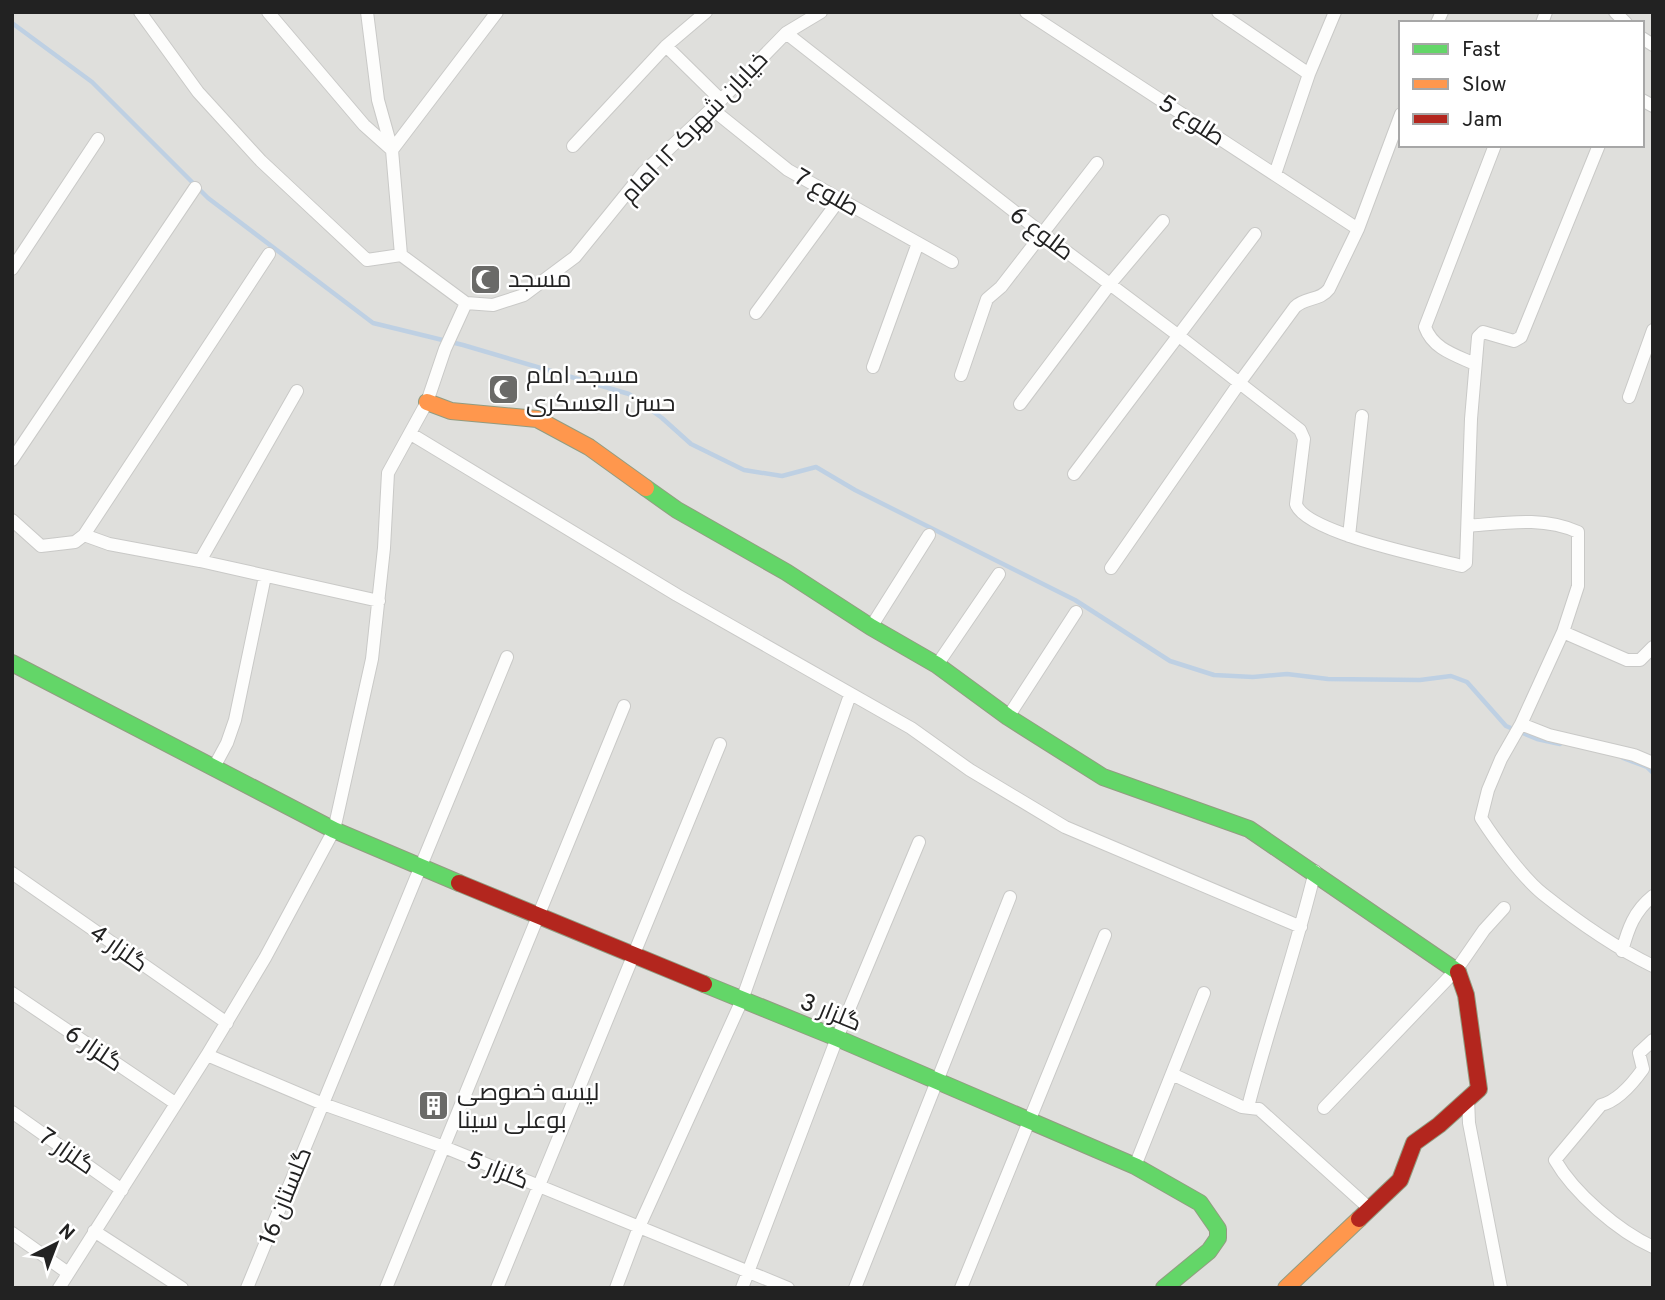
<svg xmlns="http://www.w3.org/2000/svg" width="1665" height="1300" font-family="Overpass,Cairo,sans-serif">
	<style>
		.residential { fill: #dfdfdc; fill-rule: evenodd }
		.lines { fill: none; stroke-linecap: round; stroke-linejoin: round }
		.stream { stroke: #bed0e3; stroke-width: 4.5 }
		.street-casing { stroke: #c9c9c7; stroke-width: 14 }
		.fast-casing { stroke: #929c81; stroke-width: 18 }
		.slow-casing { stroke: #929c81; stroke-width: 18 }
		.jam-casing { stroke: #929c81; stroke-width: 18 }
		.street { stroke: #fdfdfc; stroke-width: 12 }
		.fast { stroke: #63d668; stroke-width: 16 }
		.slow { stroke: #ff974d; stroke-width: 16 }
		.jam { stroke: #b3261e; stroke-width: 16 }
		.labels { text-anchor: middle; stroke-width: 5; stroke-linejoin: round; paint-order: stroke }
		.street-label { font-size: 24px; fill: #222; stroke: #fff }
		.poi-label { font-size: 24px; fill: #222; stroke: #fff; text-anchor: start }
	</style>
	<rect width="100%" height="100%" fill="#f0f0eb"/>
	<path class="residential" d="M 12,12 L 1653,12 L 1653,1288 L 12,1288 ZM 1401,23 L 1642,23 L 1642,145 L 1401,145 Z"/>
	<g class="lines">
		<path class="stream" d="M 12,23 L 92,82 L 208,198 L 373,323 L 463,345 L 629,394 L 662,418 L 691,444 L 744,470 L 782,476 L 816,467 L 855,490 L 1075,600 L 1170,661 L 1214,675 L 1253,677 L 1287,674 L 1328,679 L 1420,680 L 1451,676 L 1467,682 L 1506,726 L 1537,739 L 1560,744
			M 1623,758 L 1647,767 L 1653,773"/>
		<defs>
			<path id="street" d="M 140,12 L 198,92 L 261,161 L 367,260 L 401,255 L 466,303
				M 268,12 L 364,125 L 392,150 L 497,12
				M 367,12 L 378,100 L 392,150 L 401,255
				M 1026,12 L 1358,229
				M 1218,12 L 1309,74
				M 1615,12 L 1626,23
				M 1437,23 L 1442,12
				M 1542,23 L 1546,12
				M 786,33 L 1043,234 L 1179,336 L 1300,430 L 1304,439 L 1296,504 C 1305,533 1432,558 1462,566 L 1466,563 L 1471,419 L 1478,337 L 1483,332 L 1514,341 L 1521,337 L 1599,145
				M 1642,38 L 1653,45
				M 666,46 L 721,100
				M 1642,100 L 1653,106
				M 712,109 L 788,170 L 952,262
				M 573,146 L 666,46 L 706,12
				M 1275,174 L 1309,74 L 1335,12
				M 12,269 L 98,139
				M 466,303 L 493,305 L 524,295 L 575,257 L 644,172 L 721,100 L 786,33 L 821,12
				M 756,313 L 839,200
				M 1475,364 C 1455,355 1433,349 1425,327 L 1495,145
				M 873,367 L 918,243
				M 961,375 L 987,299 L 1001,287 L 1097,163
				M 1629,397 L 1653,330
				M 1020,404 L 1110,284 L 1163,221
				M 411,434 L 677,595 L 911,728 L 970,770 L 1065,827 L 1301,927
				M 12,460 L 195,188
				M 1074,474 L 1255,234
				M 12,520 L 41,546 L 75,542 L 84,535 L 109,544 L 200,561 L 379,601
				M 1468,526 C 1504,523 1544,516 1578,532 L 1578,586 L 1563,632 L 1521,724 L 1501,759 L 1488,790 L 1481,818 C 1495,840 1523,878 1543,894 C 1577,921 1614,947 1653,966
				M 84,535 L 269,254
				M 1349,536 L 1362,416
				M 200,561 L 297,391
				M 1111,568 L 1240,382 L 1295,307 C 1305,297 1320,301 1329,289 L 1358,229 L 1401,114
				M 871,627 L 929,535
				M 1563,632 L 1627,660 L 1640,660 L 1653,647
				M 937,665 L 999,574
				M 1008,717 L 1076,612
				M 1521,724 L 1549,735 L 1634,755 L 1653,763
				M 213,769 L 227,743 L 235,720 L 265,576
				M 12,873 L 227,1023
				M 1622,951 C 1628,929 1634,911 1653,896
				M 12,993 L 175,1103
				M 1653,1040 L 1639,1053 L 1643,1069 C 1633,1083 1618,1101 1601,1105 L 1555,1160 C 1574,1193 1618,1231 1653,1247
				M 207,1055 L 323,1104 L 444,1147 L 788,1288
				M 1172,1074 L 1242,1107 L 1259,1109 L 1370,1209
				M 1468,1098 L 1469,1123 L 1501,1288
				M 1248,1107 C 1268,1028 1296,951 1315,871
				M 1324,1108 L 1457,969 L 1484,930 L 1504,908
				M 12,1112 L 122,1190
				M 1135,1166 L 1204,993
				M 94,1231 L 182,1288
				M 12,1233 L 68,1273
				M 59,1288 L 207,1055 L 265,958 L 334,830 L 372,659 L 384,548 L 388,473 L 427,402 L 445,349 L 466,303
				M 247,1288 L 507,657
				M 386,1288 L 624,706
				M 497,1288 L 720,744
				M 616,1288 L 639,1227 L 742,1000 L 850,695
				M 742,1288 L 837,1038 L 919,842
				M 855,1288 L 1010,897
				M 961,1288 L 1105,935"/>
			<path id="fast" d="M 646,488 L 677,510 L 786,572 L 871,627 L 937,665 L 1008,717 L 1103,777 L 1249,829 L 1458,972
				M 12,663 L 334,830 L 459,883
				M 704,984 L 837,1038 L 1135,1166 L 1200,1203 L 1218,1229 L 1218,1238 L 1209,1251 L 1164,1288"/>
			<path id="slow" d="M 427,402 L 451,411 L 537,419 L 589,447 L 646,488
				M 1286,1288 L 1359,1219"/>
			<path id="jam" d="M 459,883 L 704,984
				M 1359,1219 L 1400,1180 L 1414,1143 L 1439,1125 L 1479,1089 L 1466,995 L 1458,972"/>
		</defs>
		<use href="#street" class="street-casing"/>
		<use href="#fast" class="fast-casing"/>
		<use href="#slow" class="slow-casing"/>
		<use href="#jam" class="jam-casing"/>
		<use href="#street" class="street"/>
		<use href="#fast" class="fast"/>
		<use href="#slow" class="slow"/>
		<use href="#jam" class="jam"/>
	</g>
	<defs>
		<symbol id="mosque-square" viewBox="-11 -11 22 22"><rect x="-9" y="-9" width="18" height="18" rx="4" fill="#6a6a68" stroke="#fff"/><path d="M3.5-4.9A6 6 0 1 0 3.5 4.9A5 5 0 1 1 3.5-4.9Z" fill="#fff"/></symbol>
		<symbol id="building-square" viewBox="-11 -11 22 22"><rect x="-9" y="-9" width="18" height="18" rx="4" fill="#6a6a68" stroke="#fff"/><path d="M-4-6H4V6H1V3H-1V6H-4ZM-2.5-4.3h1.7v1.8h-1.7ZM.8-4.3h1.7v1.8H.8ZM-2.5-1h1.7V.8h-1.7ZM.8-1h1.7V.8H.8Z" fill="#fff"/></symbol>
	</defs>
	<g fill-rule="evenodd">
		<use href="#mosque-square" x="468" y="262" width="35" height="35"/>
		<use href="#mosque-square" x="486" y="372" width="35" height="35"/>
		<use href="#building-square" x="416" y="1088" width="35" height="35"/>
	</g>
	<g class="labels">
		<g class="street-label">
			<text transform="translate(1192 120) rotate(33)" y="8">طلوع 5</text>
			<text transform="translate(694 127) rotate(-46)" y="8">خیابان شهرک ۱۲ امام</text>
			<text transform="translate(827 192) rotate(30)" y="8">طلوع 7</text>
			<text transform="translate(1042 233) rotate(37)" y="8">طلوع 6</text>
			<text transform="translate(119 948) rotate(35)" y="8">گلزار 4</text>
			<text transform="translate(831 1012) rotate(22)" y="8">گلزار 3</text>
			<text transform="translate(94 1048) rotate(34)" y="8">گلزار 6</text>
			<text transform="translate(67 1151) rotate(35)" y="8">گلزار 7</text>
			<text transform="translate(498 1170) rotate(22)" y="8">گلزار 5</text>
			<text transform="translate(285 1196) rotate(-68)" y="8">گلستان 16</text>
		</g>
		<g class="poi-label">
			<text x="508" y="287">مسجد</text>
			<text x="526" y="383">مسجد امام<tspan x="526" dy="28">حسن العسکری</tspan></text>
			<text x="457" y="1100">لیسه خصوصی<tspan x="457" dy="28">بوعلی سینا</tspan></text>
		</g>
	</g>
	<rect width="1665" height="1300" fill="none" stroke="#222222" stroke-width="28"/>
	<rect x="1399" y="21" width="245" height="126" fill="#ffffff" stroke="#a7a7a7" stroke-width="2"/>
	<rect x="1413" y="44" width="35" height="10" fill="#63d668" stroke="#a7a7a7" stroke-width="2"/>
	<text x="1462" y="56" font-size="21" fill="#222222">Fast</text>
	<rect x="1413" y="79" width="35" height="10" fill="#ff974d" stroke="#a7a7a7" stroke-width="2"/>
	<text x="1462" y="91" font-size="21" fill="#222222">Slow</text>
	<rect x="1413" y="114" width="35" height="10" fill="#b3261e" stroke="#a7a7a7" stroke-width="2"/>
	<text x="1462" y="126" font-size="21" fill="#222222">Jam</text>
	<g transform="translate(56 1244) rotate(42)" stroke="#ffffff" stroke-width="5" paint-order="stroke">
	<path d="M0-5L12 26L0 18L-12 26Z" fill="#222222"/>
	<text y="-10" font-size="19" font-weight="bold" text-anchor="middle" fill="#222222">N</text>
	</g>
</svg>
